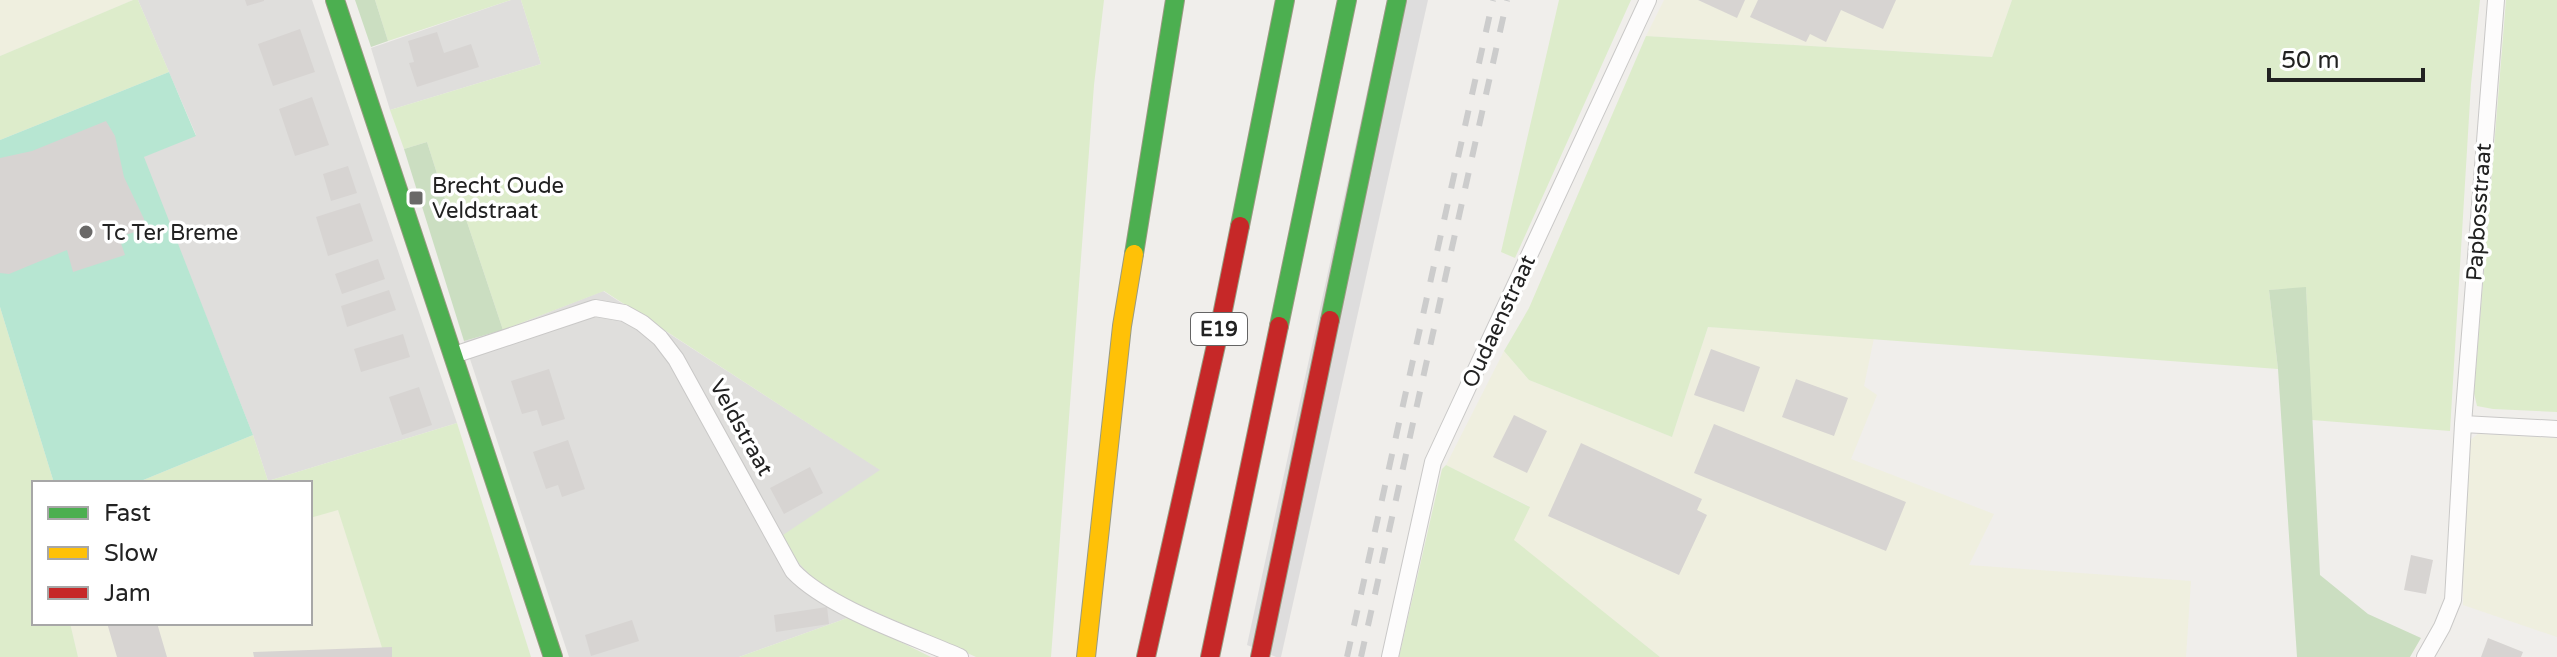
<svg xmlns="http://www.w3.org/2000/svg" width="2557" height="657" font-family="'Varela Round',sans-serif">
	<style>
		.residential { fill: #dfdedc }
		.farmland { fill: #efefdf }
		.grass { fill: #ddeccb }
		.forest { fill: #cbdec1 }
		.pitch { fill: #b7e6d2 }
		.pier { fill: #dedddd }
		.building { fill: #d7d4d2 }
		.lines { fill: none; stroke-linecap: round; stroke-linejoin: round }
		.street-casing { stroke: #c9c8c7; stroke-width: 18 }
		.fast-casing { stroke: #999a82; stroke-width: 20 }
		.slow-casing { stroke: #999a82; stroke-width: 20 }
		.jam-casing { stroke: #999a82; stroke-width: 20 }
		.street { stroke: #fdfcfc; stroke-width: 16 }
		.fast { stroke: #4caf50; stroke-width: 18 }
		.slow { stroke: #ffc107; stroke-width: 18 }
		.jam { stroke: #c62828; stroke-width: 18 }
		.rail { stroke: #ccc; stroke-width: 6; stroke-dasharray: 16 16; stroke-linecap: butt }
		.poi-dot { fill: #6a6968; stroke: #fff; stroke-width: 3 }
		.labels { text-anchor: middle; stroke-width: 7; stroke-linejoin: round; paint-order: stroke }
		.shield { fill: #fff; stroke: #646464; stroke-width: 2 }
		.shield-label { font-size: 20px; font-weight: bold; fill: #222 }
		.poi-label { font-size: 22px; fill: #222; stroke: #fff; text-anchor: start }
		.street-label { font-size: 22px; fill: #222; stroke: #fff }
	</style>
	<rect width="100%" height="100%" fill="#f0eeeb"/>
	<path class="residential" d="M 138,0 L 312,0 L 457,423 L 268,481 L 253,435 L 143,157 L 196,135 Z
		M 511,0 L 521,0 L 541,64 L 390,110 L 371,48 Z
		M 603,291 L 881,470 L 822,588 L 849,600 L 850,617 L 739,657 L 569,657 L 464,341 L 503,330 Z"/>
	<path class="farmland" d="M 0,0 L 133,0 L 0,56 Z
		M 1664,0 L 2012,0 L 1992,57 L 1646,36 Z
		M 1708,327 L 1874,338 L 1864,386 L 1877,395 L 1851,459 L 1994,514 L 1969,565 L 2191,581 L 2186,657 L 1660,657 L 1513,540 L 1529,506 L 1446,465 L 1504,351 L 1529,380 L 1672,437 Z
		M 2478,434 L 2557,438 L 2557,637 L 2463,605 L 2464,445 Z
		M 338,509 L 385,657 L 78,657 L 70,623 L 310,623 L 310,518 Z"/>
	<path class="grass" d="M 133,0 L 138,0 L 169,72 L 0,140 L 0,56 Z
		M 375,0 L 511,0 L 388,41 Z
		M 521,0 L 1104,0 L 1094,85 L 1051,657 L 976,657 L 822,588 L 796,560 L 783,535 L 880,470 L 604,291 L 503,330 L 464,213 L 451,218 L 427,142 L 404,149 L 390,110 L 541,64 Z
		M 1559,0 L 1631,0 L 1515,258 L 1501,252 Z
		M 2012,0 L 2480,0 L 2471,84 L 2450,431 L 2312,420 L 2306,288 L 2269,290 L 2278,369 L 1708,327 L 1672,437 L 1529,380 L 1504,351 L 1529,308 L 1646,36 L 1992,57 Z
		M 2506,0 L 2557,0 L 2557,412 L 2493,409 L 2477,406 L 2474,393 Z
		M 0,307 L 54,483 L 34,483 L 34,623 L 70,623 L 78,657 L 0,657 Z
		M 457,423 L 531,657 L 385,657 L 338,510 L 310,518 L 310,483 L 136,483 L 253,435 L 268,481 Z
		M 1446,465 L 1530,507 L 1514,540 L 1660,657 L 1399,657 L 1442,469 Z
		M 850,617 L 931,657 L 739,657 Z"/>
	<path class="forest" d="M 355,0 L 375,0 L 388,41 L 371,47 Z
		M 427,142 L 451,218 L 464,213 L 503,330 L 464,341 L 404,149 Z
		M 2306,287 L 2320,575 L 2368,614 L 2421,638 L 2410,657 L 2297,657 L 2278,369 L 2269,290 Z"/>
	<path class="pitch" d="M 169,72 L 196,136 L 144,157 L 253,435 L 136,483 L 54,483 L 0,307 L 0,140 Z"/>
	<path class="pier" d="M 1387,0 L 1428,0 L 1281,657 L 1276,657 L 1247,645 Z"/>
	<path class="building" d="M 245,0 L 264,0 L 264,1 L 247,6 Z
		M 1698,0 L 1745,0 L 1737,18 Z
		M 1758,0 L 1896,0 L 1883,29 L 1841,10 L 1826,42 L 1810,34 L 1806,42 L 1750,17 Z
		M 300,29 L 315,72 L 273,86 L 258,44 Z
		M 437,32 L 444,53 L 471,44 L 479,67 L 417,87 L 409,63 L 414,62 L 408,41 Z
		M 312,97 L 329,145 L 295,156 L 279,109 Z
		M 106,121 L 115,136 L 124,177 L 144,219 L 144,226 L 138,231 L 119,237 L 125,255 L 73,272 L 67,250 L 9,274 L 0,273 L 0,158 L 32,151 Z
		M 348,166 L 357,193 L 331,201 L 323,174 Z
		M 360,203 L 373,241 L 328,256 L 316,217 Z
		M 378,259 L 385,279 L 342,294 L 335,274 Z
		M 389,290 L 396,310 L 347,327 L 341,306 Z
		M 403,334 L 410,357 L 361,372 L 354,349 Z
		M 1711,349 L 1760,367 L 1744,412 L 1694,395 Z
		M 549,369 L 565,419 L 542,426 L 537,410 L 522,414 L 511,381 Z
		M 1796,379 L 1848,398 L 1834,436 L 1782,417 Z
		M 419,387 L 432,425 L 402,435 L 389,397 Z
		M 1514,415 L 1547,431 L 1527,473 L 1493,457 Z
		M 1714,424 L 1906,502 L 1886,551 L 1694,473 Z
		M 568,440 L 585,489 L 562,497 L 558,485 L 546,489 L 533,452 Z
		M 1581,443 L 1702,499 L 1697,510 L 1707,515 L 1679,575 L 1548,516 Z
		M 810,467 L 823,493 L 784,514 L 770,488 Z
		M 2411,555 L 2433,560 L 2426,594 L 2404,590 Z
		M 827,607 L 829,624 L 776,632 L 774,615 Z
		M 632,620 L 639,641 L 591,656 L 585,635 Z
		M 107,623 L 157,623 L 167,657 L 117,657 Z
		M 2488,638 L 2523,652 L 2521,657 L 2481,657 Z
		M 392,647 L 392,657 L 254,657 L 253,652 Z"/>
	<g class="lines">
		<defs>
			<path id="street" d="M 454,355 L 595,308 L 624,313 L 642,323 L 660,338 L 676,359 L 793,571 C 828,608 912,636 960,657
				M 2463,424 L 2557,429
				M 1390,657 L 1433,462 L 1648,0
				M 2425,657 L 2442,627 L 2453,600 L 2463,424 L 2496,0"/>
			<path id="fast" d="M 335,0 L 553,657
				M 1240,226 L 1285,0
				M 1134,254 L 1175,0
				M 1330,320 L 1397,0
				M 1279,326 L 1347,0"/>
			<path id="slow" d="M 1086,657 L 1122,326 L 1134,254"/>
			<path id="jam" d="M 1146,657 L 1216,345 L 1240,226
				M 1210,657 L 1279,326
				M 1260,657 L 1330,320"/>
		</defs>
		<use href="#street" class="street-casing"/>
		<use href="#fast" class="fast-casing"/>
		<use href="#slow" class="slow-casing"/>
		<use href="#jam" class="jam-casing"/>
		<use href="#street" class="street"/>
		<use href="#fast" class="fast"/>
		<use href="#slow" class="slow"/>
		<use href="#jam" class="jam"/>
		<path class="rail" d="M 1347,657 L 1493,0
			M 1361,657 L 1507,0"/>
	</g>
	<g class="poi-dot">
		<rect x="408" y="190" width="16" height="16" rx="4"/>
		<circle cx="86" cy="232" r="8"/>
	</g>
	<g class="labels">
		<rect class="shield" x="1191" y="313" width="56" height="32" rx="6"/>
		<g class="shield-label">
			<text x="1219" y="336">E19</text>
		</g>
		<g class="poi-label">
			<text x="432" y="193">Brecht Oude<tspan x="432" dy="25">Veldstraat</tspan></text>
			<text x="102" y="240">Tc Ter Breme</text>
		</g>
		<g class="street-label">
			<text transform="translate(2478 212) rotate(-86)" y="8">Papbosstraat</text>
			<text transform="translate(1498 321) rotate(-65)" y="8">Oudaenstraat</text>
			<text transform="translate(742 427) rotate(61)" y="8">Veldstraat</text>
		</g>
	</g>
	<rect x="32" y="481" width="280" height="144" fill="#ffffff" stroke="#a7a7a7" stroke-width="2"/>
	<rect x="48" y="507" width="40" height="12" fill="#4caf50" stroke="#a7a7a7" stroke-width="2"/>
	<text x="104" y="521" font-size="24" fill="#222222">Fast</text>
	<rect x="48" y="547" width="40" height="12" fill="#ffc107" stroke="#a7a7a7" stroke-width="2"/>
	<text x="104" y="561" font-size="24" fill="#222222">Slow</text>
	<rect x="48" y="587" width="40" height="12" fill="#c62828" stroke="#a7a7a7" stroke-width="2"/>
	<text x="104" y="601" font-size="24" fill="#222222">Jam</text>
	<path d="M2269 68v12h154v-12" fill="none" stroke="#222222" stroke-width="4"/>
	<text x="2281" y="68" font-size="24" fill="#222222" stroke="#ffffff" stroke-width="6" paint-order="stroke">50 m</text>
</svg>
